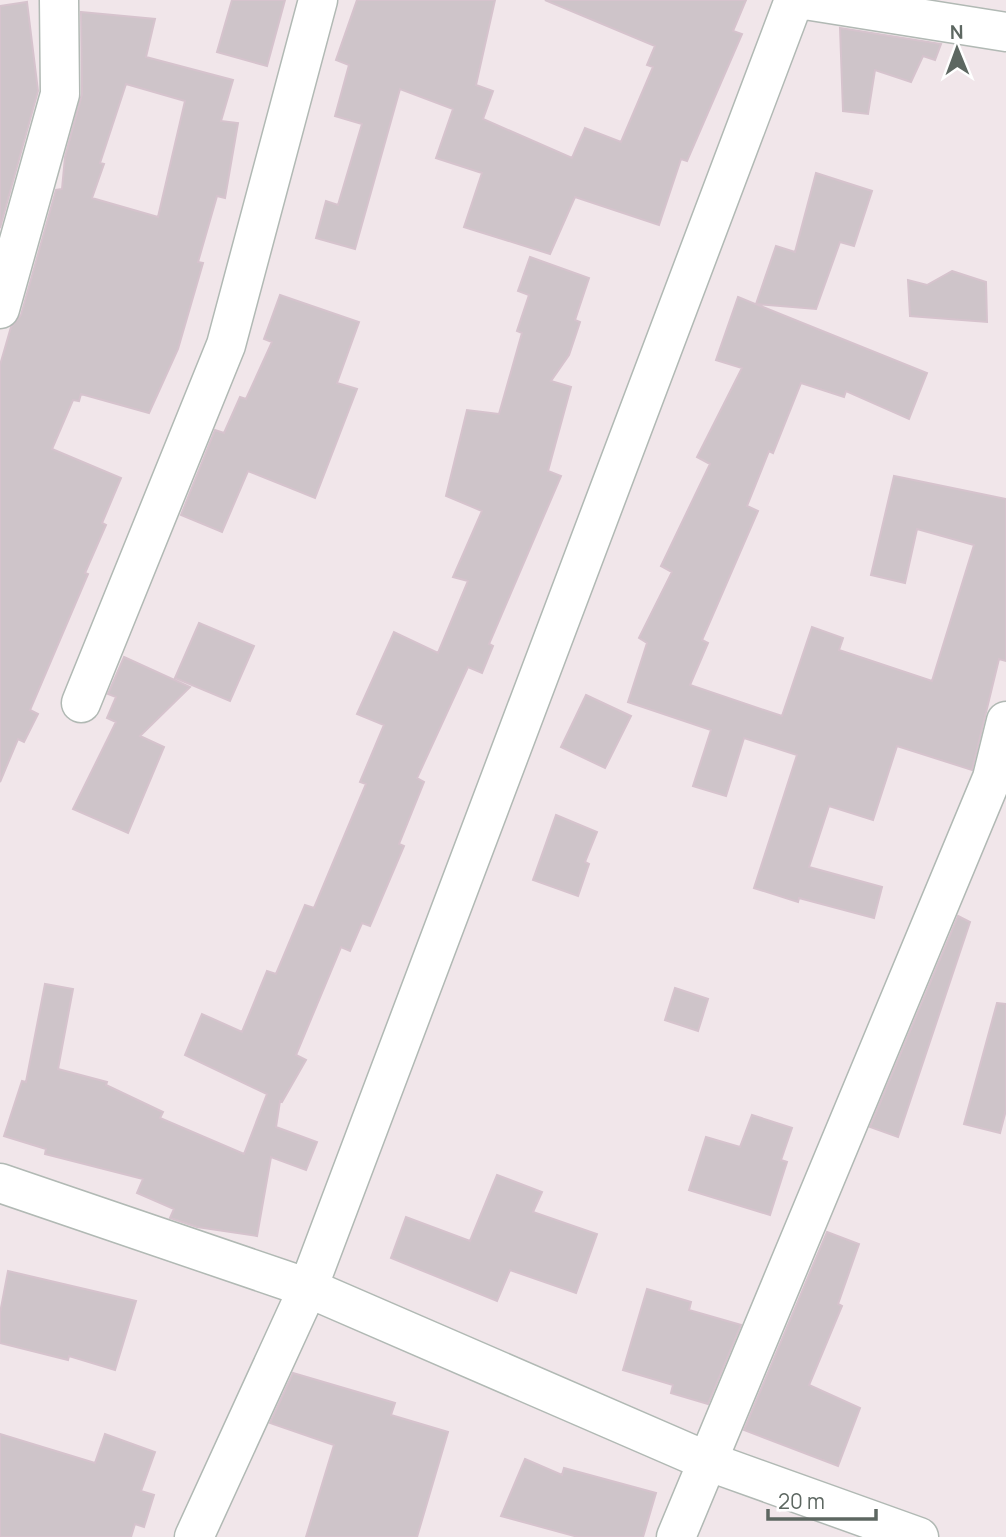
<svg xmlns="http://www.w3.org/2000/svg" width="1006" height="1537" font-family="Manrope,sans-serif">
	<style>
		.building { fill: #cec4c9; stroke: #d6c3cd; stroke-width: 2; fill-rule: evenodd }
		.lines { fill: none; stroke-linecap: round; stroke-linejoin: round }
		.minor-casing { stroke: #b1b9b4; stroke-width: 41 }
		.minor { stroke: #fff; stroke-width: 38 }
	</style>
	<rect width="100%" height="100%" fill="#f1e6ea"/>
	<path class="building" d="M 232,0 L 285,0 L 267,66 L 217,52 Z
		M 357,0 L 495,0 L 476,85 L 493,91 L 483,119 L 572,158 L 585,128 L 621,142 L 653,67 L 647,65 L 655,46 L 545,0 L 746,0 L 733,31 L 742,34 L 687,161 L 681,159 L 659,225 L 575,197 L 550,254 L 464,227 L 482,173 L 436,158 L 453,109 L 400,89 L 355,249 L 316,238 L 326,201 L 338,205 L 362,124 L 335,116 L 349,65 L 336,60 Z
		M 27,2 L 38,91 L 0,228 L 0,6 Z
		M 81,12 L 155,19 L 146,57 L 233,80 L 221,121 L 238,123 L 225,198 L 217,196 L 198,262 L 203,263 L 178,349 L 149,413 L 81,394 L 79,401 L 73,400 L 52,449 L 121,478 L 102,523 L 106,525 L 85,573 L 88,574 L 30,710 L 38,714 L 24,742 L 18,739 L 0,782 L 0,365 L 11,327 L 21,315 L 56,190 L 62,189 L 65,157 L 82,94 ZM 126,84 L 185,101 L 158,217 L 92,198 L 104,164 L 100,163 Z
		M 840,28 L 941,44 L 935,60 L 923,56 L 911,82 L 875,70 L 868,114 L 843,111 Z
		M 816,173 L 872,191 L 854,246 L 840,242 L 816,309 L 756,304 L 776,246 L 795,252 Z
		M 530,257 L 589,278 L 575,320 L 580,322 L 569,355 L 551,381 L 571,387 L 548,471 L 561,476 L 489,644 L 493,646 L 482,673 L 468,667 L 417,778 L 424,782 L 399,844 L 404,846 L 370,926 L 362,923 L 350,951 L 341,947 L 296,1055 L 306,1060 L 282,1102 L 280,1101 L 276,1127 L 317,1142 L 306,1170 L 271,1157 L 257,1236 L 197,1227 L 170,1218 L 174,1209 L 137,1193 L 143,1179 L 45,1154 L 46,1149 L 4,1136 L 22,1081 L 26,1082 L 45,984 L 73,989 L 58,1069 L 107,1082 L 106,1085 L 163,1112 L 160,1118 L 244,1154 L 267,1094 L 185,1055 L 202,1014 L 242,1032 L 267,971 L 276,974 L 305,905 L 314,908 L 366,784 L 360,782 L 384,725 L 357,714 L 394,632 L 438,653 L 468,581 L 453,577 L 482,511 L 446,496 L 467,410 L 499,414 L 522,333 L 517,331 L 529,295 L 518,291 Z
		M 952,271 L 986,282 L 987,322 L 910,316 L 908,280 L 927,285 Z
		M 280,295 L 359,322 L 337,383 L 357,389 L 315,498 L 248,471 L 222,532 L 181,515 L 215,430 L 224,433 L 240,397 L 246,399 L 272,342 L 264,339 Z
		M 738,297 L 927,373 L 909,419 L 846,391 L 844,397 L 801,383 L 773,453 L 769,451 L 747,506 L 758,511 L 702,640 L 708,643 L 690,685 L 782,716 L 812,627 L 843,638 L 839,650 L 932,681 L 974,545 L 917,529 L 905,583 L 871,575 L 894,476 L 1006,499 L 1006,661 L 999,659 L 972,770 L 897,746 L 873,820 L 829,806 L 809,867 L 882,887 L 874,918 L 799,898 L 798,902 L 754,888 L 797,755 L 744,738 L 726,796 L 693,786 L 711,730 L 628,702 L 647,643 L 639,638 L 672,572 L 661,566 L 710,464 L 697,457 L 742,368 L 716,360 Z
		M 199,623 L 254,646 L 230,701 L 175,678 Z
		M 124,657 L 190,687 L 140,736 L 164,747 L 128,833 L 73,809 L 116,722 L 107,718 L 116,697 L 108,694 Z
		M 586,695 L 631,716 L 605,768 L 561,747 Z
		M 556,815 L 597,832 L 585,862 L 589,864 L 578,896 L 533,880 Z
		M 958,916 L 970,922 L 898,1137 L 870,1127 Z
		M 675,988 L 708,999 L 698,1031 L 665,1020 Z
		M 997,1003 L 1006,1004 L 1006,1110 L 1000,1133 L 964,1124 Z
		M 752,1115 L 792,1128 L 781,1160 L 787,1162 L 770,1215 L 689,1190 L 706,1137 L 740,1147 Z
		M 497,1175 L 542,1192 L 533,1212 L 597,1234 L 576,1293 L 510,1270 L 497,1301 L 391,1258 L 406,1217 L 470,1241 Z
		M 827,1232 L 859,1244 L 838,1304 L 842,1306 L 809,1385 L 860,1408 L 838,1466 L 744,1430 Z
		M 8,1271 L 136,1301 L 115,1370 L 69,1356 L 68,1360 L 0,1343 L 0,1313 Z
		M 647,1289 L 691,1302 L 689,1310 L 741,1325 L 708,1404 L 671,1393 L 673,1385 L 623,1370 Z
		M 293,1373 L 395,1403 L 391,1415 L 448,1432 L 417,1537 L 306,1537 L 334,1445 L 270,1423 Z
		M 0,1434 L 95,1463 L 105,1434 L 155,1452 L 141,1491 L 154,1495 L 144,1527 L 135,1524 L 131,1537 L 0,1537 Z
		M 525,1459 L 562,1475 L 564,1468 L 656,1493 L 643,1537 L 578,1537 L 501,1516 Z"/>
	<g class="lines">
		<defs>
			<path id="minor" d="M 805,0 L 1006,32
				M 0,309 L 60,94 L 59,0
				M 81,703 L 226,345 L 318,0
				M 0,1183 L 308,1288 L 707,1461 L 919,1537
				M 194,1537 L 308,1288 L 794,0
				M 676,1537 L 992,778 L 1006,721"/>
		</defs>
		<use href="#minor" class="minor-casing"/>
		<use href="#minor" class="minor"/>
	</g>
	<g transform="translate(957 49) rotate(359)" stroke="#ffffff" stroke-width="5" paint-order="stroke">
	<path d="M0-5L12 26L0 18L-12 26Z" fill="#5d6761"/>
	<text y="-10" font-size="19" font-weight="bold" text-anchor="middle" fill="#5d6761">N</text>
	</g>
	<path d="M768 1509v10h108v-10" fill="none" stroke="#5d6761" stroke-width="3.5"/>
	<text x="778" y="1509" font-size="21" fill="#5d6761" stroke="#ffffff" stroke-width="5" paint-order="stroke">20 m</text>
</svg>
